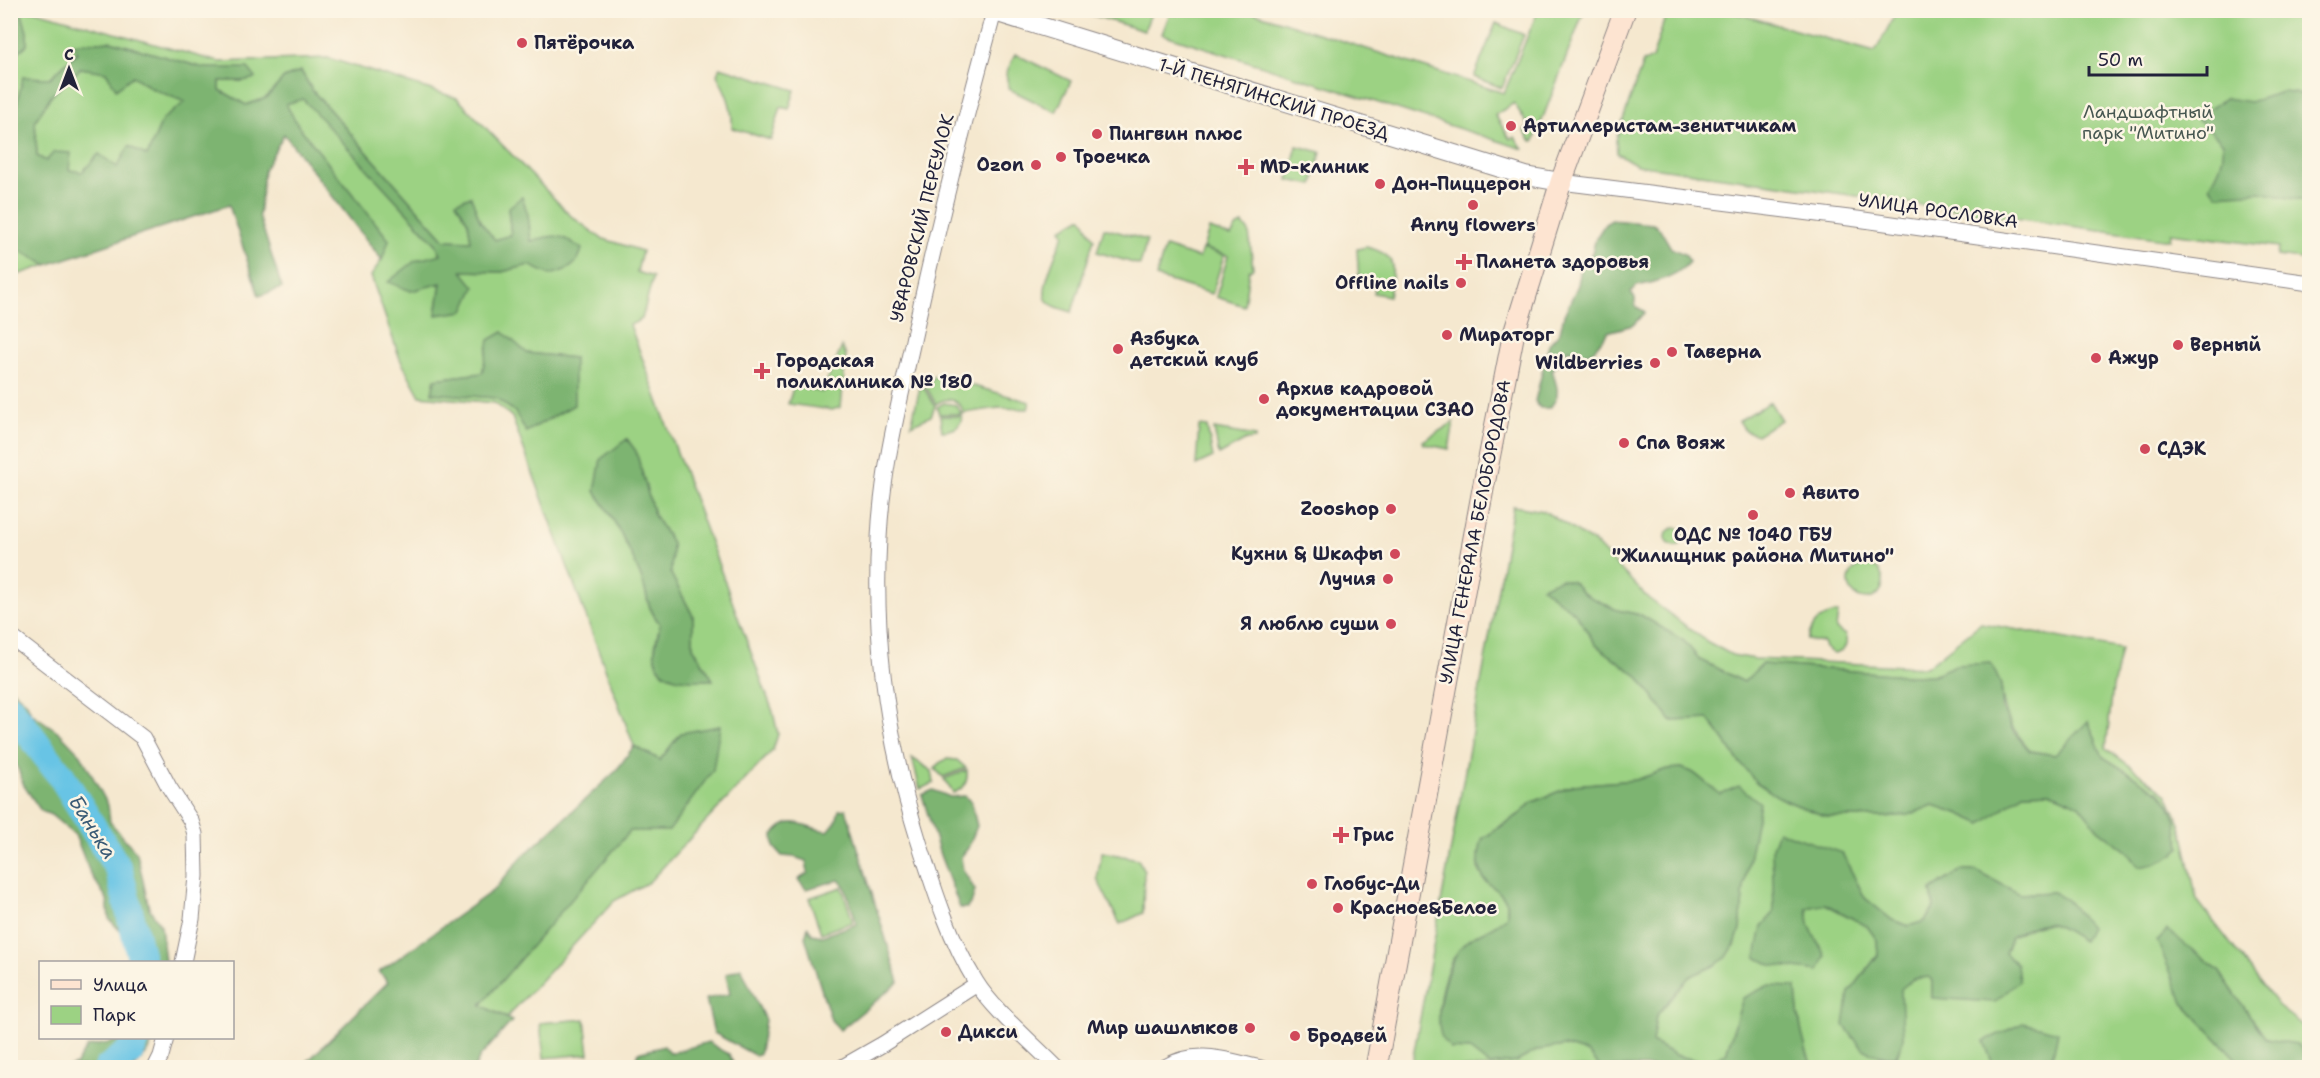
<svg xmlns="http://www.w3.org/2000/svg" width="2320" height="1078" font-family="'Shantell Sans',sans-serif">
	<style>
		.green { fill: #9cd283; stroke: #5f7a5f; stroke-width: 1.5; fill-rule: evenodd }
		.forest { fill: #7db471; stroke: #506b56; stroke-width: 1.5; fill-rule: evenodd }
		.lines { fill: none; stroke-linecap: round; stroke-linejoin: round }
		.river { stroke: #67c4e5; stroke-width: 28 }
		.minor-casing { stroke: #8c8585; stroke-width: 17 }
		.tertiary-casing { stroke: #8c8585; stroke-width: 20 }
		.secondary-casing { stroke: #8c8585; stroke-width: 23 }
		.minor { stroke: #fff; stroke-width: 15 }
		.tertiary { stroke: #fff; stroke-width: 18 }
		.secondary { stroke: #fde4d1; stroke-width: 21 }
		.poi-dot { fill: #d1495b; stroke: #fcf5e5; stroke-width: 2 }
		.labels { text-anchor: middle; stroke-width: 5; stroke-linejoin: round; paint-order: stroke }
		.poi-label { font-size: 18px; font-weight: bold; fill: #22223b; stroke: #fcf5e5; text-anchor: start }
		.street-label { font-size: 18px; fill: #22223b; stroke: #fcf5e5 }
		.park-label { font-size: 18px; fill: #475751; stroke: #fcf5e5 }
		.water-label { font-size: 20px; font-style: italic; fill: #3a5b76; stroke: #fcf5e5 }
	</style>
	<rect width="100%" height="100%" fill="#fcf5e5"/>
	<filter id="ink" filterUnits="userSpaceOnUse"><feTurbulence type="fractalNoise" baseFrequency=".0167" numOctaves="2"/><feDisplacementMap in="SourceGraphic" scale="12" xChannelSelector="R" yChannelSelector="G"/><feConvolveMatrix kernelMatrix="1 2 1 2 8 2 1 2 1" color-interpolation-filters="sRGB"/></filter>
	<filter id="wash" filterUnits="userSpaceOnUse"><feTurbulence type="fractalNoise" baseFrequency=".008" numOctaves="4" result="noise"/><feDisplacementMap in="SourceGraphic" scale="24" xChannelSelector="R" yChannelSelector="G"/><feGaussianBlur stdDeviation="1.35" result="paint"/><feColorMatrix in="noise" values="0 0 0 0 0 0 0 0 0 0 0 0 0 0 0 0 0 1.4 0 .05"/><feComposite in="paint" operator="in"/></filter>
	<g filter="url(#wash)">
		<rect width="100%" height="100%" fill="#f5e8cf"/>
		<path class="green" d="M 21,11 L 36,11 L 219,62 L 328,58 L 457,98 L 571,216 L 601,238 L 642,251 L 637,272 L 653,277 L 642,319 L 630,325 L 773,712 L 778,734 L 773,750 L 649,882 L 614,901 L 507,1017 L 481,1006 L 681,733 L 660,760 L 634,746 L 512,417 L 495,403 L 420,396 L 400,359 L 371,276 L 382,259 L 285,104 L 303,98 L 436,244 L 441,254 L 415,261 L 411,291 L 441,283 L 436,314 L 461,271 L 502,272 L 529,265 L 531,241 L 528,215 L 508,208 L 511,235 L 494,240 L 480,221 L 470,196 L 457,203 L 468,222 L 471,241 L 445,240 L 312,90 L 301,71 L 284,78 L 266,98 L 246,105 L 220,90 L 220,81 L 243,81 L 221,69 L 204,68 L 110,41 L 73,45 L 78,51 L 50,78 L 15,104 L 11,128 L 11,58 L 27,45 L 27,32 ZM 503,332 L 526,353 L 574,358 L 515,412 L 496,398 L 432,392 L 435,379 L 483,373 ZM 627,439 L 636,452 L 654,515 L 672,543 L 671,574 L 693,616 L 693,647 L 713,680 C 694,680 660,684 655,658 C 653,649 658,634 660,624 C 645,605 649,598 641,577 C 629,547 614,518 595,491 Z
			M 1079,11 L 1152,10 L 1152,11 L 1144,31 Z
			M 1181,11 L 1249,11 L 1504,93 L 1538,11 L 1584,11 L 1534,141 L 1531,141 L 1524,131 L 1529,127 L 1514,103 L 1495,115 L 1510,139 L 1515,137 L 1523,149 L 1162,34 L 1170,13 L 1176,15 Z
			M 1667,11 L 1727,11 L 1875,52 L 1897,11 L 2309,11 L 2309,260 L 2277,256 L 2278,247 L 2171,233 L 2170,240 L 1637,165 L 1617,153 L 1616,140 L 1643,62 L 1652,59 Z
			M 1496,23 L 1524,35 L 1502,88 L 1474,77 Z
			M 1015,54 L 1071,81 L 1056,112 L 1009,89 L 1006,74 Z
			M 720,67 L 795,90 L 789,109 L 781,107 L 771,140 L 732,128 C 733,107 727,94 717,75 Z
			M 81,68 L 133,75 L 153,89 L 186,102 L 163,119 L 147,156 L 117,168 L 99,154 L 82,173 L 68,170 L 70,153 L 46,161 L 37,156 L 35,121 L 51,96 Z
			M 1297,146 L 1321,152 L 1313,185 L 1288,180 Z
			M 1082,217 L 1094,239 L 1072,312 C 1064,309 1050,307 1046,299 C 1040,287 1059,247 1064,234 L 1061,229 Z
			M 1243,224 L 1249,232 L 1253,268 L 1249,270 L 1244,306 L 1216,297 L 1228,256 L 1203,248 L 1209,229 L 1231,236 L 1237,226 Z
			M 1104,228 L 1147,240 L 1140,265 L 1097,252 Z
			M 11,246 L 12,246 L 47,265 L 11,277 Z
			M 1165,247 L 1199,258 L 1202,249 L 1224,255 L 1212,294 L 1156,277 Z
			M 1366,247 C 1398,254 1394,267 1389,296 L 1373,293 L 1375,285 L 1359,282 L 1357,249 Z
			M 842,347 L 846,355 L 841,407 L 832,410 L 788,404 L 794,385 L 822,392 Z
			M 935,375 L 1030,402 L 1028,409 L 999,408 L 964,413 C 959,399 948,396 936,404 L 921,378 L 930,381 Z
			M 921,383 L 935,406 L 931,416 L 911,425 Z
			M 1770,402 L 1781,420 L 1757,435 L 1744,430 L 1738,421 Z
			M 944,403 L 956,405 L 962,414 L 939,414 L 937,407 Z
			M 940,416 L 962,416 C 961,428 954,430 942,431 Z
			M 1454,422 L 1449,449 L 1424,444 L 1423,441 Z
			M 1199,426 L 1207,427 L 1213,457 L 1196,465 Z
			M 1214,429 L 1255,436 L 1255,439 L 1246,440 L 1219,455 Z
			M 1513,506 L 1544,511 L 1596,544 L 1648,598 L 1708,642 L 1732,655 L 1755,659 L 1926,667 L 1981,623 L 2121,649 L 2113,687 L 2106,748 L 2167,794 L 2181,826 L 2197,900 L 2280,1008 L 2310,1031 L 2309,1067 L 2303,1067 L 2307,1056 L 2266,1039 L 2219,971 L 2184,1004 L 2244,1067 L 2047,1067 L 2054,1051 L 1984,1041 L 1994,1067 L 1812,1067 C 1802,1041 1797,1016 1796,988 L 1743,998 L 1726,1054 L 1702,1062 L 1675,1055 L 1652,1042 L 1656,1016 L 1689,977 L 1716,965 L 1735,944 L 1740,929 L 1744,885 L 1750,857 L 1720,794 L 1695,774 L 1681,768 L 1667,769 L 1636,780 L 1574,785 L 1531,803 L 1520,814 L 1493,830 L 1478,854 L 1478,868 L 1485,881 L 1498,891 L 1507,902 L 1507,916 C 1494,929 1480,931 1468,941 C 1447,957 1436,997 1440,1023 C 1442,1031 1448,1041 1451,1049 L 1470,1050 L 1489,1065 L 1516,1062 L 1538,1050 L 1564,1046 L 1588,1053 L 1600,1067 L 1411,1068 ZM 1573,582 L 1584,594 L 1617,610 L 1641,615 L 1684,641 L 1700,660 L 1744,682 L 1762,664 L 1916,676 L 1933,675 L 1956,665 L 2001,685 C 2004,718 2010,726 2031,751 L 2055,755 L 2088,722 L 2103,757 L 2159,792 L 2169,804 L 2176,821 L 2174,854 L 2154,864 L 2139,867 L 2128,852 L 2098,829 L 2078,804 L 2050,792 L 2024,793 L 1982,824 L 1958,813 L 1933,805 L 1908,815 L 1882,817 L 1828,817 L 1804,808 L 1780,798 L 1740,763 L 1709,719 L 1671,721 L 1639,677 L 1596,645 L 1576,614 L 1543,587 ZM 1842,853 L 1865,898 L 1892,920 L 1909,926 L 1925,921 L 1934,907 L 1931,890 L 1960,871 L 1976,871 L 2020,894 L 2053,892 L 2083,941 C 2048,919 2048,919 2011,937 L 2005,953 L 2017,965 L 1932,998 L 1932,981 L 1929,977 L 1913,979 L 1900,989 L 1903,1040 L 1897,1056 L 1880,1057 L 1849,993 L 1878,955 L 1877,940 L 1867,926 L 1825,904 L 1807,908 L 1809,925 L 1825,956 L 1762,926 L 1774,913 Z
			M1666 537a9 9 0 1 1 18 0a9 9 0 1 1-18 0Z
			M1849 582a17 17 0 1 1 34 0a17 17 0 1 1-34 0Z
			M 1838,613 L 1836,629 L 1845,635 C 1849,645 1844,652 1834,654 L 1825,648 L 1823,642 L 1807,640 C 1813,622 1819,616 1838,613 Z
			M 912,758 L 932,771 L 934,783 L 920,789 Z
			M 947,759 L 957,760 L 966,768 L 943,777 L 935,769 L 939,763 Z
			M 967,770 C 968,782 965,788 953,793 L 944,779 Z
			M 1102,852 L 1138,859 L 1144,871 L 1143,913 L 1120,924 L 1097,879 Z
			M 842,887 L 853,922 L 821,933 L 809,898 Z
			M 585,1019 L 589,1054 L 544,1058 L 540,1023 Z"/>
		<path class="forest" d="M 10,11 L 21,11 L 27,32 L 27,45 L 11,58 Z
			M 2290,11 L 2309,11 L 2309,23 L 2291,16 Z
			M 110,41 L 204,68 L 248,68 L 256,78 L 243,81 L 220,81 L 220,90 L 246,105 L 266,98 L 284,78 L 301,71 L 312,90 L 445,240 L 471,241 L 468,222 L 456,202 L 471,196 L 480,221 L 495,240 L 511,235 L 508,208 L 522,197 L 528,215 L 531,241 C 558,234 559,233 582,249 C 577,268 567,270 550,275 L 529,265 L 502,272 L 462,271 L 475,287 L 464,311 L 436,315 L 441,283 L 411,291 L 388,282 L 415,261 L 441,254 L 436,244 L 303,99 L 286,104 L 297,124 L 389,240 L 382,260 L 284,134 L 264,171 L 259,216 L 282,288 L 259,296 L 229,205 L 47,265 L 11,246 L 11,169 L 16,157 L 11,128 L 23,77 L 50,78 L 78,52 L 72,44 ZM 81,68 L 106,72 L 116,89 L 133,76 L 153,89 L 185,102 L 163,119 L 147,156 L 129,146 L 117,167 L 99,154 L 82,172 L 69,170 L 71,153 L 54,152 L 46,161 L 37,156 L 35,121 L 51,96 Z
			M 2282,92 L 2294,93 L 2309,98 L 2309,202 L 2260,192 L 2217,195 L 2210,186 C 2218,172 2225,160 2223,143 L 2198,119 L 2215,104 L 2226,98 L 2250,102 Z
			M 1612,220 L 1653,224 L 1660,229 L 1671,248 L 1686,255 L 1689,262 C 1677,277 1654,283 1636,286 L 1631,292 L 1635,298 L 1635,306 L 1645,312 L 1633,325 L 1608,332 L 1592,352 L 1575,355 L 1568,349 L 1552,371 C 1557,385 1562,397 1549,408 L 1540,408 L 1535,401 L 1549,344 L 1560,332 L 1564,315 L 1578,285 L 1581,268 L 1592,253 L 1596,238 L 1605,224 Z
			M 503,332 L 527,353 L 574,358 L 574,405 L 526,432 L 515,412 L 496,398 L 432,393 L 435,379 L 482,373 L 489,340 Z
			M 627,439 L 636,451 L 654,515 L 672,543 L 671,574 L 693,616 L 693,647 L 713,680 C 694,680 661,684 655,658 C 653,649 659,634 660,624 C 645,605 649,597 641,577 C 629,547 614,518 595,491 L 601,459 Z
			M 1560,579 L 1573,582 L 1584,594 L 1617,610 L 1641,615 L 1684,641 L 1700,660 L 1744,682 L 1762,664 L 1916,676 L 1933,675 L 1956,665 L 1991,663 L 2001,685 L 2003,710 L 2014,732 L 2030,751 L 2055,755 L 2088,721 L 2103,757 L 2159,792 L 2169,804 L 2176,821 L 2180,848 C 2169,860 2155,864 2139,867 L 2128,852 L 2098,829 L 2078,804 L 2050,792 L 2024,793 L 1982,824 L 1958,813 L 1933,805 L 1909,815 L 1882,817 L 1828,817 L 1804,808 L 1780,798 L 1757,783 L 1740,763 L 1709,719 L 1671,721 L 1639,677 L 1596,645 L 1576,614 L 1542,587 Z
			M 11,688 L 27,703 L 31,713 L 59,732 L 81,755 L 108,805 L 110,822 L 137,853 L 149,908 L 161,926 L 165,962 L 131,962 L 123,934 L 109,919 L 107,899 L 90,873 L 75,835 L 51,815 L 41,811 L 24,786 L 17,766 L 11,758 Z
			M 720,726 L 713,770 L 669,831 L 630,831 L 481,1005 L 512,1021 L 480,1057 L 475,1067 L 302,1067 L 388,982 L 379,972 L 495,889 L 520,859 L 616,771 L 634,746 L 660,760 L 681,733 Z
			M 1682,768 L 1695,774 L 1720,794 L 1739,786 L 1760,803 L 1744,885 L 1740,929 L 1735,944 L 1727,957 L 1715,965 L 1689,977 L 1656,1016 L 1652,1042 L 1675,1055 L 1702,1062 L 1726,1054 L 1743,998 L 1767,986 L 1796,987 C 1797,1016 1802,1040 1812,1067 L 1600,1067 L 1588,1053 L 1564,1046 L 1538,1050 L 1516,1062 L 1489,1065 L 1470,1050 L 1451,1049 C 1449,1046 1443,1042 1442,1038 C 1432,1014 1447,957 1467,941 C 1480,931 1495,929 1507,916 C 1507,912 1508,905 1507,902 C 1504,896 1498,891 1493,887 C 1476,875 1477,859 1482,839 L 1520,814 L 1531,803 L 1574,785 L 1636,780 L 1667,769 Z
			M 933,790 L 950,797 L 965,796 L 971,802 L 977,826 L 968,848 L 961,857 L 963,870 L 975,890 L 972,901 L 967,908 L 960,908 L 940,855 L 922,795 Z
			M 846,809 L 899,982 L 840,1030 L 831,1020 L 805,937 L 808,927 L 812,934 L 822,936 L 857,924 L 845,887 L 839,880 L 806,889 L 798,880 L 808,873 L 806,861 L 794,857 L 782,856 L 774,847 L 773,835 C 793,811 804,829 828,831 L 836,822 L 839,810 Z
			M 1778,831 L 1842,853 L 1865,898 L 1892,920 L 1909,926 L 1925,921 L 1934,907 L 1931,890 L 1960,871 L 1976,871 L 2020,894 L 2053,892 L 2067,900 L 2090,927 L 2083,941 C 2048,919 2048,918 2011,937 L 2005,953 L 2017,965 L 2019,981 L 1995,1002 L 1932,998 L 1932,981 L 1929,977 L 1913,979 L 1901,989 L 1903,1040 L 1896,1056 C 1866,1058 1861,1048 1844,1025 L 1849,993 L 1878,955 L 1877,940 L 1867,926 L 1826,904 L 1807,908 L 1809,925 L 1825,956 L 1819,971 L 1771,965 L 1756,957 L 1762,926 L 1774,913 L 1772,847 Z
			M 2167,930 L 2219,971 L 2266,1039 L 2297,1044 L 2307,1056 L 2303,1067 L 2244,1067 L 2184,1004 L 2157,941 Z
			M 741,968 L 765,1020 L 760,1052 L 756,1056 L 714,1033 L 706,999 L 730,994 L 726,974 Z
			M 2023,1023 L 2058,1032 L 2054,1051 L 2047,1067 L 1994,1067 L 1984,1041 Z
			M 122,1038 L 153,1038 L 149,1051 L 135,1067 L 68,1067 L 76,1064 L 87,1047 L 119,1041 Z
			M 708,1042 C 716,1046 720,1051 729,1054 L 734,1065 L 747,1065 L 749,1067 L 632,1067 L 638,1053 L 664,1046 L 669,1052 L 672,1053 Z"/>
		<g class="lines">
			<path class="river" d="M 10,708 L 62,777 L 119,870 L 142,962
				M 108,1068 L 131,1051 L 137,1038"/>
		</g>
	</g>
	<g filter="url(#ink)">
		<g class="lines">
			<defs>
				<path id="minor" d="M 994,12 C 964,122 936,233 912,345 C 898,408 882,472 879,538 C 873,642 888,743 919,842 C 934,889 950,940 976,982 C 993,1010 1034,1044 1057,1068
					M 1561,182 L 1857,219 L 2310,283
					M 10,636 L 143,738 L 169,787 L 191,821 L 195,834 L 196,876 L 192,919 L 183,962
					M 155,1068 L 161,1056 L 166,1038
					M 841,1068 L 883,1044 L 977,984
					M 1163,1068 C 1197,1048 1225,1060 1261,1068"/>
				<path id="tertiary" d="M 988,10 L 1500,168 L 1526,176 L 1561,182"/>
				<path id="secondary" d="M 1376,1068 L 1483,489 L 1513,337 L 1561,182 L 1625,10"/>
			</defs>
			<use href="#minor" class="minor-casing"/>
			<use href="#tertiary" class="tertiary-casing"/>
			<use href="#secondary" class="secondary-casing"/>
			<use href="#minor" class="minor"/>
			<use href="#tertiary" class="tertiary"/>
			<use href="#secondary" class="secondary"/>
		</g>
	</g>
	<g class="poi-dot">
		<circle cx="522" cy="43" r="6"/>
		<circle cx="1511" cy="126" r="6"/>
		<circle cx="1097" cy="134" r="6"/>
		<circle cx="1061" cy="157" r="6"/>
		<circle cx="1036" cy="165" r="6"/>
		<path d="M1243 158h6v6h6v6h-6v6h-6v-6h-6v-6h6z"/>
		<circle cx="1380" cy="184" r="6"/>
		<circle cx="1473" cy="205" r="6"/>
		<path d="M1461 253h6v6h6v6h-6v6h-6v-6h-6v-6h6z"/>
		<circle cx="1461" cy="283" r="6"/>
		<circle cx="1447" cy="335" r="6"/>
		<circle cx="2178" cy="345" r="6"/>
		<circle cx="1118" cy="349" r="6"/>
		<circle cx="1672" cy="352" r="6"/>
		<circle cx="2096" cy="358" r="6"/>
		<circle cx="1655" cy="363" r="6"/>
		<path d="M759 362h6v6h6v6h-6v6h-6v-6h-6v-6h6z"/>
		<circle cx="1264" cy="399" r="6"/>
		<circle cx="1624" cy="443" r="6"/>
		<circle cx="2145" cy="449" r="6"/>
		<circle cx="1790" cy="493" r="6"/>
		<circle cx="1391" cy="509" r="6"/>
		<circle cx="1753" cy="515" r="6"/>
		<circle cx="1395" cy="554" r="6"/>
		<circle cx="1388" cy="579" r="6"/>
		<circle cx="1391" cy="624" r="6"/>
		<path d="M1338 826h6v6h6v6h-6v6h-6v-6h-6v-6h6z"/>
		<circle cx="1312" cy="884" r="6"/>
		<circle cx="1338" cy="908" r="6"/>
		<circle cx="1250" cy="1028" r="6"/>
		<circle cx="946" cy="1032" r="6"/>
		<circle cx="1295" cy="1036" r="6"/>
	</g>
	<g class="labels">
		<g class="poi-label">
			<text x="534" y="49">Пятёрочка</text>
			<text x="1523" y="132">Артиллеристам-зенитчикам</text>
			<text x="1109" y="140">Пингвин плюс</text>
			<text x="1073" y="163">Троечка</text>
			<text x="1024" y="171" text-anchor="end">Ozon</text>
			<text x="1260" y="173">MD-клиник</text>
			<text x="1392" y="190">Дон-Пиццерон</text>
			<text x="1473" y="231" text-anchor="middle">Anny flowers</text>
			<text x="1476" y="268">Планета здоровья</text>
			<text x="1449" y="289" text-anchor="end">Offline nails</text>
			<text x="1459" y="341">Мираторг</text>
			<text x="1130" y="345">Азбука<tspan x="1130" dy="21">детский клуб</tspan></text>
			<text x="2190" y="351">Верный</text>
			<text x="1684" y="358">Таверна</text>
			<text x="2108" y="364">Ажур</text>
			<text x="776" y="367">Городская<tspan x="776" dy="21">поликлиника № 180</tspan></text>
			<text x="1643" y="369" text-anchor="end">Wildberries</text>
			<text x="1276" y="395">Архив кадровой<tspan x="1276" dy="21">документации СЗАО</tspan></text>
			<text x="1636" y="449">Спа Вояж</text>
			<text x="2157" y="455">СДЭК</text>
			<text x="1802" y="499">Авито</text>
			<text x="1379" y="515" text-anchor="end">Zooshop</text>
			<text x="1753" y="541" text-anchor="middle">ОДС № 1040 ГБУ<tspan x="1753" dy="21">"Жилищник района Митино"</tspan></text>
			<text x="1383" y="560" text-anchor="end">Кухни &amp; Шкафы</text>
			<text x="1376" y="585" text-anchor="end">Лучия</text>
			<text x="1379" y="630" text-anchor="end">Я люблю суши</text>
			<text x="1353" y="841">Грис</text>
			<text x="1324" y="890">Глобус-Ди</text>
			<text x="1350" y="914">Красное&amp;Белое</text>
			<text x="1238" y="1034" text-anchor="end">Мир шашлыков</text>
			<text x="958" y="1038">Дикси</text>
			<text x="1307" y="1042">Бродвей</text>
		</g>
		<g class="street-label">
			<text transform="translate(1274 99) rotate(17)" y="6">1-Й ПЕНЯГИНСКИЙ ПРОЕЗД</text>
			<text transform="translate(1938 211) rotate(8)" y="6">УЛИЦА РОСЛОВКА</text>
			<text transform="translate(922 218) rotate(-76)" y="6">УВАРОВСКИЙ ПЕРЕУЛОК</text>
			<text transform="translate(1475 532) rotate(-79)" y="6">УЛИЦА ГЕНЕРАЛА БЕЛОБОРОДОВА</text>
		</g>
		<g class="park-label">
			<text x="2148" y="118">Ландшафтный<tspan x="2148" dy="21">парк "Митино"</tspan></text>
		</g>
		<g class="water-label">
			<text transform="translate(93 827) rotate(58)" y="7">Банька</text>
		</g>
	</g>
	<rect width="2320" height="1078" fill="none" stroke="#fcf5e5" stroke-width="36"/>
	<rect x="39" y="961" width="195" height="78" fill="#fcf5e5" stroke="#a5a1a1" stroke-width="1.5"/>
	<rect x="51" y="980" width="30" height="9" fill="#fde4d1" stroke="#a5a1a1" stroke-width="1.5"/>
	<text x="93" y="991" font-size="18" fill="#22223b">Улица</text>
	<rect x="51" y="1006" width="30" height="18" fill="#9cd283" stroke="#a5a1a1" stroke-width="1.5"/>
	<text x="93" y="1021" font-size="18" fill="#22223b">Парк</text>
	<g transform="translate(69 69)" stroke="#fcf5e5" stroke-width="4.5" paint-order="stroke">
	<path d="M0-4.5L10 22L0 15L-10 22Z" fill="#22223b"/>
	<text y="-9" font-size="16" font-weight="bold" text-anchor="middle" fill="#22223b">С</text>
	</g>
	<path d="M2089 66v9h118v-9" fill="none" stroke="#22223b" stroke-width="3"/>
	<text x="2098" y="66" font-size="18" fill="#22223b" stroke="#fcf5e5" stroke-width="4.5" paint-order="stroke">50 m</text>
</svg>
